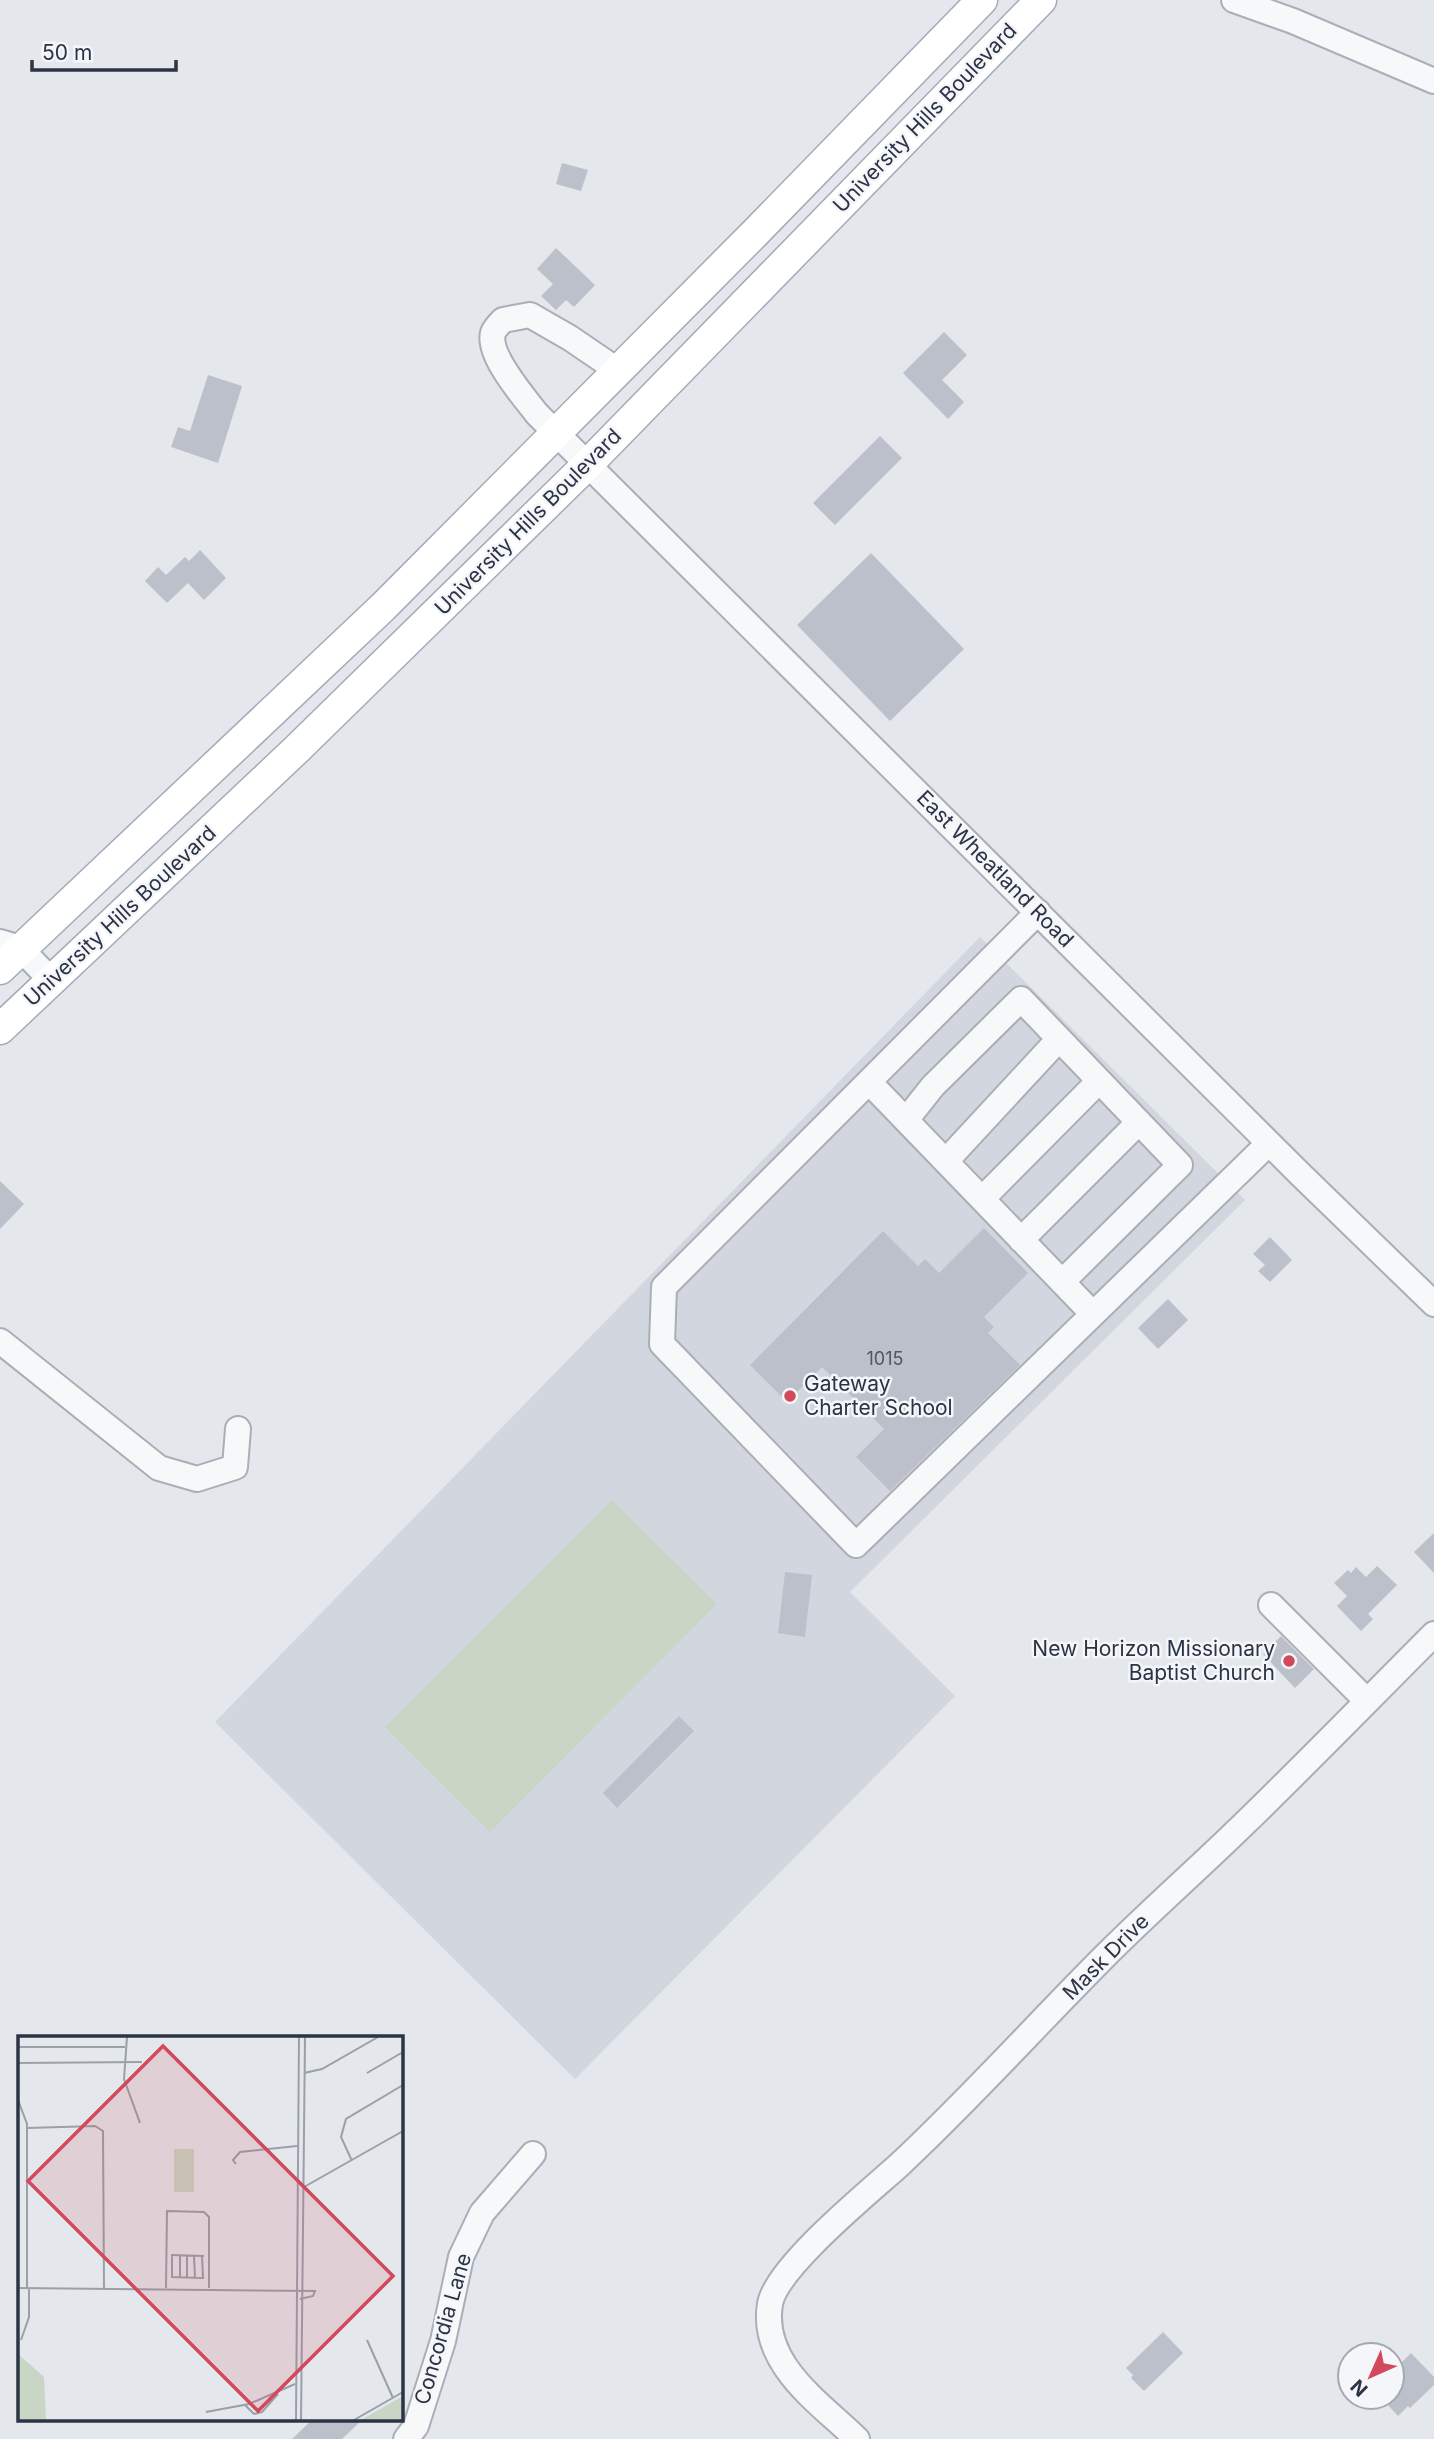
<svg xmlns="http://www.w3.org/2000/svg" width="1434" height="2439" font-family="Inter,sans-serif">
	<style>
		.built { fill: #d2d6de }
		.park { fill: #c9d6c5 }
		.building { fill: #bbc0ca }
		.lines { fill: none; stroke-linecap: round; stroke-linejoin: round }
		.minor-casing { stroke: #a9aeb7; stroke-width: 28 }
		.major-casing { stroke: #a3abb8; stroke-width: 33 }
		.minor { stroke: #f7f8fa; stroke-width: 24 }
		.major { stroke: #fff; stroke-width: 30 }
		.poi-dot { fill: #d1495b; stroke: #f4f6f9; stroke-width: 2.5 }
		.labels { text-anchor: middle; stroke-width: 5; stroke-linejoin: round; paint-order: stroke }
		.number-label { font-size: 18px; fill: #4f5766 }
		.street-label { font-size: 21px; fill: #2b3445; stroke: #f4f6f9 }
		.poi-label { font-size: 21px; fill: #2b3445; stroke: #f4f6f9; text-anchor: start }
		.inset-road { fill: none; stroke: #9a9fa9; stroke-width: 2 }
		.view { fill: #d1495b; fill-opacity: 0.15; stroke: #d1495b; stroke-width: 3.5 }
		.inset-edge { fill: none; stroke: #2b3445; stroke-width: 3.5 }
	</style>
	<rect width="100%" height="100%" fill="#e4e7ec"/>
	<path class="built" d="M 980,937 L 1245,1200 L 850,1592 L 955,1696 L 575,2079 L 215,1722 Z"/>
	<path class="park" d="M 612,1500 L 717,1604 L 490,1832 L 385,1727 Z"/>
	<path class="building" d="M 562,163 L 588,170 L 581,191 L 556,184 Z
		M 556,248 L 595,285 L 574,307 L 566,300 L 556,310 L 541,296 L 553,284 L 537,269 Z
		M 944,332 L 967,355 L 942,380 L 964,402 L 948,419 L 903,373 Z
		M 208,375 L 242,386 L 218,463 L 171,447 L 178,427 L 190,431 Z
		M 880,436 L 902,458 L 835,525 L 813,503 Z
		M 200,550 L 226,578 L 204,600 L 188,583 L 167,603 L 145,581 L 158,567 L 166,575 L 185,557 L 189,561 Z
		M 871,553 L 964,649 L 890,721 L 797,625 Z
		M 0,1181 L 24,1204 L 0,1229 Z
		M 984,1228 L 1028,1273 L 984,1317 L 994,1327 L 988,1333 L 1020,1365 L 890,1491 L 856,1457 L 884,1429 L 822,1367 L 787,1402 L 750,1365 L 883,1231 L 918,1266 L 925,1259 L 939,1273 Z
		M 1270,1237 L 1292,1260 L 1270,1282 L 1258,1271 L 1265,1265 L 1253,1254 Z
		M 1168,1299 L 1188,1320 L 1158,1349 L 1138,1328 Z
		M 1434,1533 L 1434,1573 L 1414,1552 Z
		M 1377,1566 L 1397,1585 L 1368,1614 L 1373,1619 L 1361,1631 L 1337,1606 L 1347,1596 L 1334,1583 L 1348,1570 L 1351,1573 L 1356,1567 L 1366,1577 Z
		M 785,1572 L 812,1575 L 805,1637 L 778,1633 Z
		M 1281,1636 L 1314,1669 L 1295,1688 L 1263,1654 Z
		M 679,1716 L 694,1731 L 617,1808 L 603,1793 Z
		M 1163,2332 L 1183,2353 L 1144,2391 L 1131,2378 L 1133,2375 L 1126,2368 Z
		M 1411,2353 L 1434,2377 L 1434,2385 L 1410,2408 L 1408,2406 L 1398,2416 L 1387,2404 L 1403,2387 L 1392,2376 L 1392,2372 Z
		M 312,2420 L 362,2420 L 342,2439 L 292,2439 Z"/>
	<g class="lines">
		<defs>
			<path id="minor" d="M 1234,0 L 1293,21 L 1434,81
				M 617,370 L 570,338 L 530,315 L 503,320 C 500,323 495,328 493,333 C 487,355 524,397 537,414 L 1301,1175 L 1434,1304
				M 1038,912 L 664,1287 L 662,1344 L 856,1545 L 1269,1143
				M 0,942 L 20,948 L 51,980
				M 869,1082 L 1093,1314
				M 906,1120 L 933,1086 L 1021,999 L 1180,1165 L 1062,1282
				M 946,1161 L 1059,1039
				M 982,1199 L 1099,1081
				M 1021,1240 L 1139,1122
				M 0,1341 L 159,1468 L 197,1479 L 235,1467 L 238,1429
				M 1271,1605 L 1367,1701
				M 406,2439 L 416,2426 L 443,2341 L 461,2257 L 482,2213 L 533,2154
				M 857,2439 C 820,2403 760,2364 770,2304 C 776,2268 868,2193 898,2166 C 970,2099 1036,2025 1106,1955 C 1151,1910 1199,1868 1244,1824 C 1308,1762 1371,1697 1434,1634"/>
			<path id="major" d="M 0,969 L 383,607 L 754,234 L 982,0
				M 0,1029 L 297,749 L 588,464 L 1041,0"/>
		</defs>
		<use href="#minor" class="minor-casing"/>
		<use href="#major" class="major-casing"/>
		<use href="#minor" class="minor"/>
		<use href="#major" class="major"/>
	</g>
	<g class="poi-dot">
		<circle cx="790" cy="1396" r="7"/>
		<circle cx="1289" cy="1661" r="7"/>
	</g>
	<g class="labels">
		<g class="number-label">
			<text x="885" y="1365">1015</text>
		</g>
		<g class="street-label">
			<text transform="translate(925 118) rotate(-46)" y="7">University Hills Boulevard</text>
			<text transform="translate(528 522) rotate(-45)" y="7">University Hills Boulevard</text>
			<text transform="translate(995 869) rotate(45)" y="7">East Wheatland Road</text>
			<text transform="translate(120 916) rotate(-43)" y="7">University Hills Boulevard</text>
			<text transform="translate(1106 1957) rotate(-45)" y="7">Mask Drive</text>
			<text transform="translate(443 2329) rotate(-74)" y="7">Concordia Lane</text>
		</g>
		<g class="poi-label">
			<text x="804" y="1391">Gateway<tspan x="804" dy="24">Charter School</tspan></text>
			<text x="1275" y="1656" text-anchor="end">New Horizon Missionary<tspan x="1275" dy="24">Baptist Church</tspan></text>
		</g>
	</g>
	<g transform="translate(18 2036)">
		<rect width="385" height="385" fill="#e4e7ec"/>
		<path d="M 385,360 L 385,384 L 343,384 Z" fill="#c9d6c5"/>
		<path d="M 0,318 L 26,341 L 28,384 L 0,384 Z" fill="#c9d6c5"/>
		<path d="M 156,113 L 176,113 L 176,156 L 156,156 Z" fill="#c9d6c5"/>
		<path class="inset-road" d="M 109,1 L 106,43 L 122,87M 0,11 L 107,11M 0,27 L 124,26M 286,37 L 304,33 L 360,1M 349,37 L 385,16M 0,64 L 9,88 L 9,252M 9,92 L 77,90 L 85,95 L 86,252M 334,125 L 323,101 L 328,83 L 385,49M 218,128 L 215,124 L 222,116 L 279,110M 286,151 L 385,95M 153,219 L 186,220M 154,219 L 154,241 L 185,242 L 184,220M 162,219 L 162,241M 169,219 L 169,242M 176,220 L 177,242M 0,252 L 297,255 L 295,260 L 282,263M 148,252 L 149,175 L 186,176 L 191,181 L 191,252M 3,304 L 11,281 L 11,252M 349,304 L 375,362M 227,369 L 236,378 L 244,376 L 260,358M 188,376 L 231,368 L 277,348M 278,384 L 281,1M 283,384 L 287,1M 336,384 L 385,356"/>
		<path class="view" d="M 145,10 L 375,240 L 240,375 L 10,145 Z"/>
		<rect width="385" height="385" class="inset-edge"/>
	</g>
	<g transform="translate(1371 2376) rotate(225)"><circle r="33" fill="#f4f6f9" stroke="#a4a8b1" stroke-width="2"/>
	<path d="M0-5L12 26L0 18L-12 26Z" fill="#d1495b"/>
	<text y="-10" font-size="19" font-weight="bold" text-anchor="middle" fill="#2b3445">N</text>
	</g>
	<path d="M32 60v10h144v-10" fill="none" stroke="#2b3445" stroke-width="3.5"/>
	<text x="42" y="60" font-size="21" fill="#2b3445" stroke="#f4f6f9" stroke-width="5" paint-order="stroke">50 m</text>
</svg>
